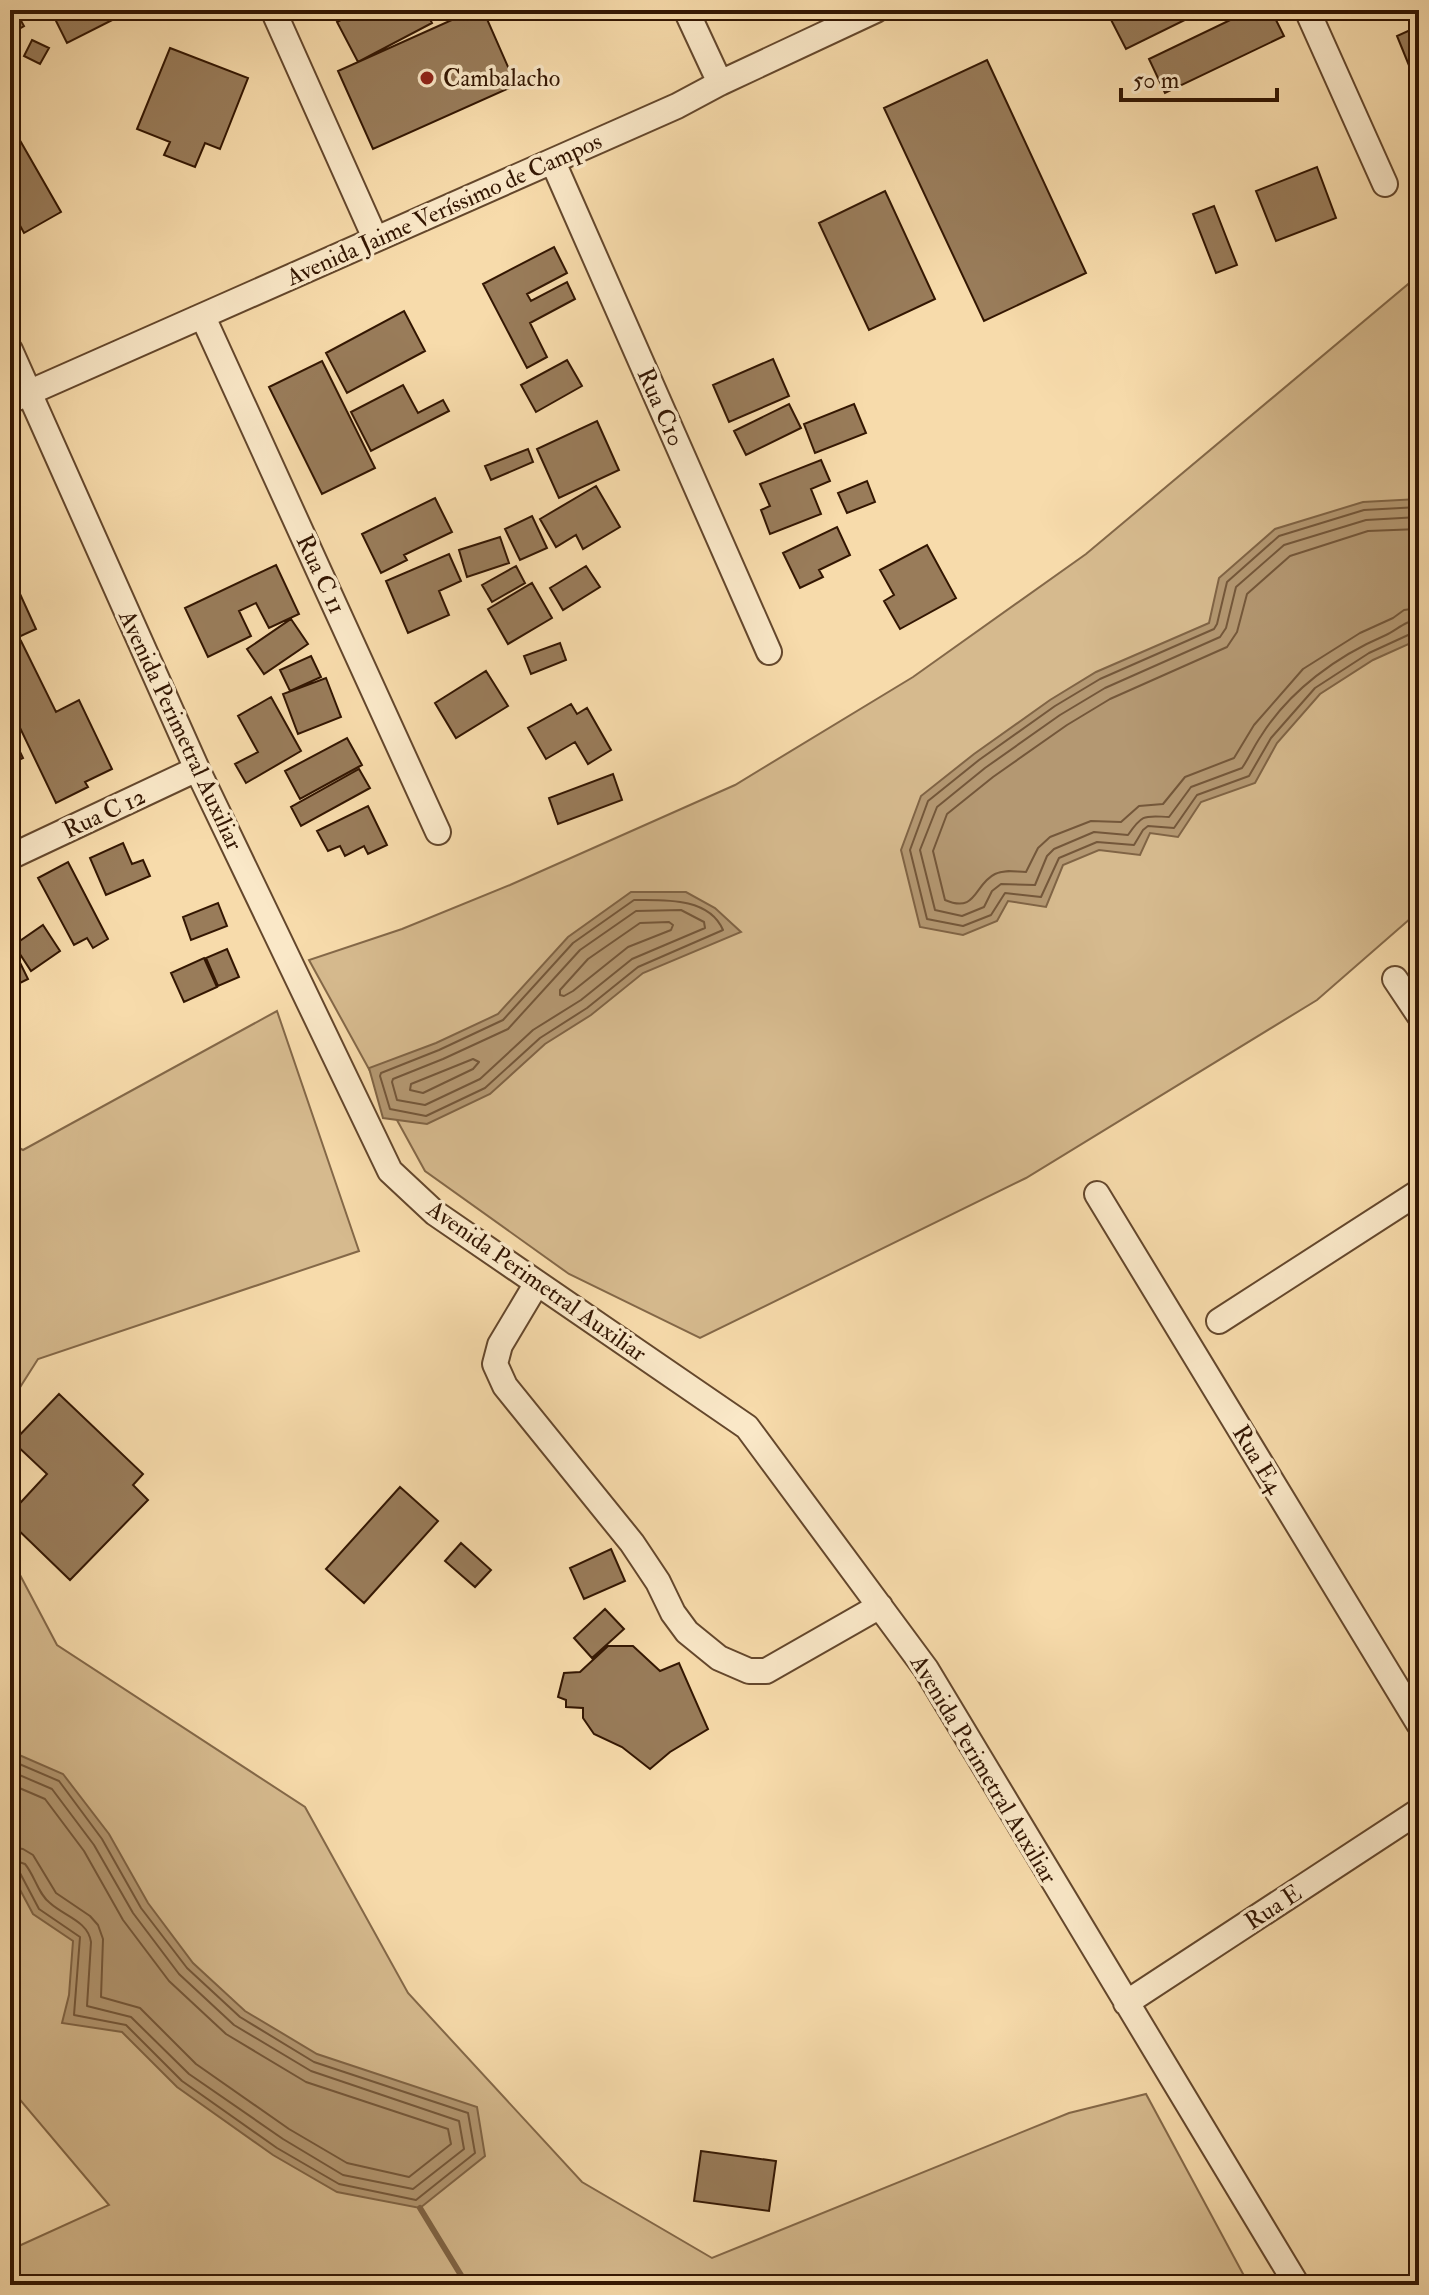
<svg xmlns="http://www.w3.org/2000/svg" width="1429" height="2295" font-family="'IM FELL Double Pica',serif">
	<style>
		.green { fill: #d6ba8e; stroke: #846848; stroke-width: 2 }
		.water { fill: #b49872; stroke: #806445; stroke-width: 2 }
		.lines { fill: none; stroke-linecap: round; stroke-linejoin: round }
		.shore { stroke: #74573a; stroke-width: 2 }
		.stream { stroke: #806445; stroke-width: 6 }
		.building { fill: #997c5a; stroke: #331602; stroke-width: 2 }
		.minor-casing { stroke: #64472c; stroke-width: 28 }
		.minor { stroke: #fae8c8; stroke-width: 24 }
		.poi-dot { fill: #8f2418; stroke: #fae8c8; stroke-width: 3 }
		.labels { text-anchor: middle; stroke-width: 7; stroke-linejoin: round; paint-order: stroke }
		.poi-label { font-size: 24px; fill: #331602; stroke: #fae8c8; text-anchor: start }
		.street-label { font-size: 24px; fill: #331602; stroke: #fae8c8 }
	</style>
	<rect width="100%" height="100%" fill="#f7dbab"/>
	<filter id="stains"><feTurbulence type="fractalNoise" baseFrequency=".0025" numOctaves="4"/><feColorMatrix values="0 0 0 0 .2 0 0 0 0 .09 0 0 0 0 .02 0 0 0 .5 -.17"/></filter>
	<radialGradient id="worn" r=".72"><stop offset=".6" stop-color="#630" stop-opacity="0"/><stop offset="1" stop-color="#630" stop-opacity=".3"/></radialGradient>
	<path class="green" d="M 1419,275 L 1419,911 L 1317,1000 L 1026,1178 L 700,1338 L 569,1274 L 425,1171 L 309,960 L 402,929 L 510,885 L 735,785 L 913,677 L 1086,554 Z
		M 277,1011 L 359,1251 L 38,1359 L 10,1403 L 10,1143 L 23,1150 Z
		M 10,1556 L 57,1645 L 305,1807 L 408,1993 L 582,2182 L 712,2258 L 1069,2113 L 1146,2094 L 1249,2285 L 10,2285 L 10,2250 L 109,2205 L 10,2088 Z"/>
	<path class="water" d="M 1418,499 L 1419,634 L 1411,643 L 1373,660 L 1320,694 L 1277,743 L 1255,783 L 1201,802 L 1178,837 L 1150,833 L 1140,855 L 1099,850 L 1063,865 L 1046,907 L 1008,901 L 997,921 L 963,935 L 920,927 L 901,850 L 921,796 L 974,754 L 1050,700 L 1096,672 L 1209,623 L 1219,578 L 1275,529 L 1363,502 Z
		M 631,892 L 686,892 L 715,908 L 741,932 L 643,973 L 591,1015 L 545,1044 L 490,1094 L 427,1124 L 383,1118 L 369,1068 L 436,1043 L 498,1014 L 568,937 Z
		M 10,1751 L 63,1774 L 109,1834 L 148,1903 L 193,1963 L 245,2011 L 317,2054 L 477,2107 L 485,2156 L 420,2208 L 337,2192 L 273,2155 L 177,2087 L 122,2032 L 62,2023 L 69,1995 L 73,1941 L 33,1914 L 10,1871 Z"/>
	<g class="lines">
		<path class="shore" d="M 1419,507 L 1364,510 L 1279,536 L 1227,582 L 1217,624 L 1214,629 L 1100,679 L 1055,706 L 979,760 L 928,801 L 910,850 L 927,919 L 963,926 L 991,915 L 1005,893 L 1041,897 L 1059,858 L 1097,842 L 1134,845 L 1143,830 L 1148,826 L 1174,828 L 1197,795 L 1249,776 L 1271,738 L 1315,688 L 1369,653 L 1419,630
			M 1419,517 L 1366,520 L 1284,545 L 1236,587 L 1226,628 L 1220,637 L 1105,688 L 1060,715 L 985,768 L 937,807 L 920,850 L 935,910 L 962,916 L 984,907 L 992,891 L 1001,884 L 1035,885 L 1047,856 L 1054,849 L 1094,832 L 1128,835 C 1143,813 1145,816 1169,817 L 1191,787 L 1242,768 C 1249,758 1254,746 1261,736 C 1290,690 1337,656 1386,635 C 1397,630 1406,620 1419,620
			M 1419,529 L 1368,531 L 1290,556 L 1247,594 L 1237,632 L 1227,647 L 1110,699 L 1067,725 L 993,777 L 947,814 L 933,851 L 945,900 C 977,914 974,884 995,874 C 1005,869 1016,872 1026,872 L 1038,848 L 1050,837 L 1091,821 L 1121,822 L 1139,806 L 1163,804 L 1185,777 L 1234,758 L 1254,725 L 1303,669 L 1360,633 L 1393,618 L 1404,610 L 1419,608
			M 634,900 C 664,900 709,897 723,930 L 638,967 L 587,1008 L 540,1038 L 485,1088 L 426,1116 L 390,1109 L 380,1076 L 381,1073 L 439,1050 L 503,1020 L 573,943 Z
			M 681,910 L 704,922 L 705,928 L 632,959 L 581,1000 L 533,1030 L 480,1079 L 425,1105 L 397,1100 L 392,1082 L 393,1079 L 443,1059 L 508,1029 L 580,950 L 636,911 Z
			M 669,922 L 673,925 L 671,930 L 628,947 L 573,991 L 564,996 L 560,995 L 560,990 L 588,959 L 640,923 Z
			M 473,1059 L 479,1062 L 473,1069 L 423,1093 L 410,1090 L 411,1084 Z
			M 10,1760 L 59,1781 L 102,1839 L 141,1908 L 187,1968 L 240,2017 L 314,2062 L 468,2113 L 475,2153 L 416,2200 L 339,2184 L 277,2148 L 182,2081 L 126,2025 L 74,2015 L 80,1937 L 39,1909 L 20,1873 L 10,1869
			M 10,1771 L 52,1789 L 94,1845 L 133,1913 L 179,1974 L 234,2025 L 311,2071 L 459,2121 L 464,2149 L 413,2189 L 343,2175 L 283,2139 L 189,2074 L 131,2017 L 87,2006 L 91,1942 C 88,1921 64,1916 50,1903 C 38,1894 35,1876 25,1864 L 10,1859
			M 10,1784 L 45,1799 L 84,1851 L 123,1920 L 169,1981 L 226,2034 L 306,2082 L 448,2129 L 451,2144 L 409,2177 L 347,2163 L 289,2129 L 196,2064 L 140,2008 L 101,1997 L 103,1939 L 98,1925 L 90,1916 L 56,1893 L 33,1855 L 23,1849 L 10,1847"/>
		<path class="stream" d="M 420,2208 L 467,2285"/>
	</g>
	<path class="building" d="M 10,10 L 15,10 L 24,26 L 10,34 Z
		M 63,10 L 132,10 L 67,43 L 53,15 Z
		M 359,10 L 425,10 L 432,23 L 358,62 L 337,22 Z
		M 474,10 L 483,10 L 516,85 L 373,149 L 338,71 Z
		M 1106,10 L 1205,10 L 1126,49 Z
		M 1251,10 L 1271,10 L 1284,36 L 1165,93 L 1149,59 Z
		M 1419,26 L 1419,90 L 1397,36 Z
		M 32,40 L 49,48 L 40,64 L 24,56 Z
		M 170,48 L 248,78 L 220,149 L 205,143 L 195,167 L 164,155 L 170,142 L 137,129 Z
		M 987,60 L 1086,273 L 984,321 L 884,108 Z
		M 10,123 L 61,212 L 24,233 L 10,207 Z
		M 1317,167 L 1336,218 L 1276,241 L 1256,191 Z
		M 885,191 L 935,299 L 869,330 L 819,223 Z
		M 1214,206 L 1237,265 L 1216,273 L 1193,214 Z
		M 554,247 L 567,273 L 527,294 L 531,301 L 567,282 L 575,299 L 530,323 L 547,357 L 527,368 L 483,284 Z
		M 404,311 L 425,351 L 347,393 L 326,353 Z
		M 773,359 L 789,396 L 729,422 L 713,385 Z
		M 567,360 L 582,386 L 536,412 L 521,385 Z
		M 322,361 L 375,468 L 322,494 L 269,387 Z
		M 403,385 L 418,413 L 443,400 L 449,411 L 371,451 L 351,412 Z
		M 789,404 L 801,428 L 746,455 L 734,431 Z
		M 854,404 L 866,433 L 815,453 L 804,424 Z
		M 597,421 L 619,470 L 559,498 L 537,449 Z
		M 528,449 L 533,462 L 491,480 L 485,466 Z
		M 821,460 L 830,481 L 811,489 L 821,514 L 770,534 L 761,510 L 770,506 L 760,484 Z
		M 867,481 L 875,502 L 847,513 L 838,493 Z
		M 596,486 L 620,527 L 583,549 L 576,535 L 556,547 L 540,519 Z
		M 435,498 L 452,532 L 404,555 L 407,560 L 381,573 L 362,534 Z
		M 532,516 L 547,548 L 520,560 L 505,529 Z
		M 837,527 L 850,555 L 819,570 L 823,577 L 800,588 L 783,553 Z
		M 500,537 L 509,563 L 467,577 L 459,550 Z
		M 927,545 L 956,598 L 900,629 L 884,601 L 894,595 L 880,570 Z
		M 449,554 L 461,581 L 439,591 L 449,615 L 408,633 L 386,581 Z
		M 276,565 L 299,614 L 269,628 L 256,603 L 239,611 L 251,636 L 208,657 L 185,608 Z
		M 516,566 L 525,583 L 492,602 L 482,585 Z
		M 586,566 L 600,587 L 563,610 L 550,588 Z
		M 10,572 L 36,629 L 10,641 Z
		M 532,583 L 552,618 L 508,644 L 488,609 Z
		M 291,619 L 308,644 L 264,674 L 247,649 Z
		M 21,641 L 56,712 L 79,700 L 112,769 L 85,782 L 88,787 L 56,803 L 10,707 L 10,647 Z
		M 560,643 L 566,660 L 531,674 L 524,656 Z
		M 311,656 L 321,677 L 290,691 L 280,670 Z
		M 486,671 L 508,706 L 456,738 L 435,703 Z
		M 326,678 L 341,717 L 298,734 L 283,694 Z
		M 271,697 L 301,751 L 246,783 L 235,764 L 258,752 L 238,716 Z
		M 571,704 L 577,714 L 587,708 L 611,750 L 588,764 L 575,742 L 546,759 L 528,728 Z
		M 10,731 L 23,758 L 10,764 Z
		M 347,738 L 362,765 L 300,799 L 285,771 Z
		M 359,769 L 370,788 L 301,826 L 291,807 Z
		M 613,774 L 622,800 L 558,824 L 549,798 Z
		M 368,806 L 387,845 L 368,854 L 364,846 L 345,856 L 340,846 L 328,851 L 317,831 Z
		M 123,843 L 132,864 L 143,860 L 150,876 L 106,895 L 90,858 Z
		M 68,862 L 108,939 L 93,948 L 87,938 L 74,945 L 38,878 Z
		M 218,903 L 227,926 L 191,940 L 183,917 Z
		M 43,925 L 60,951 L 31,971 L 14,945 Z
		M 10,942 L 28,979 L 10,988 Z
		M 227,949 L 239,977 L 218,986 L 206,958 Z
		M 204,958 L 217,987 L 184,1002 L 171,973 Z
		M 59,1394 L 143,1474 L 133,1485 L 148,1500 L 70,1580 L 10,1522 L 10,1514 L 47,1474 L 13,1442 Z
		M 400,1487 L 438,1521 L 364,1603 L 326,1569 Z
		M 461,1543 L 491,1570 L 475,1587 L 445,1561 Z
		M 611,1549 L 625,1581 L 584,1599 L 570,1568 Z
		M 605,1609 L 624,1629 L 592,1658 L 574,1638 Z
		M 608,1646 L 633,1646 L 660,1671 L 679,1663 L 708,1729 L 670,1752 L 650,1769 L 622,1747 L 594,1734 L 583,1718 L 583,1708 L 566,1707 L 566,1700 L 558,1697 L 564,1673 L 580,1672 Z
		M 701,2151 L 776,2161 L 769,2211 L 694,2201 Z"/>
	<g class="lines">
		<defs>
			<path id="minor" d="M 273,10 L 375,238
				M 686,10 L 720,83
				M 1307,10 L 1385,184
				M 553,162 L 769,652
				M 203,317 L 438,832
				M 10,350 L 197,769 L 390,1171 L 435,1213 L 747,1427 L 926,1669 L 1297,2285
				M 10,401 L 677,106 L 720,83 L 876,10
				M 10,857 L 197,769
				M 1395,979 L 1419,1015
				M 1097,1194 L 1419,1724
				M 537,1283 L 500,1345 L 495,1364 L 505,1386 L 632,1543 L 658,1582 L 673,1613 L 687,1632 L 719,1658 L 749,1671 L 766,1671 L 880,1606
				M 1219,1321 L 1419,1192
				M 1126,2003 L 1419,1811"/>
		</defs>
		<use href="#minor" class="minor-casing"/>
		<use href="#minor" class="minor"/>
	</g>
	<circle class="poi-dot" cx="427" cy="78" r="8"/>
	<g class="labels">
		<g class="poi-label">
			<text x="443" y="86">Cambalacho</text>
		</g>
		<g class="street-label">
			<text transform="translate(444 209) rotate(-24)" y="8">Avenida Jaime Veríssimo de Campos</text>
			<text transform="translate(661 407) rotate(66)" y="8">Rua C10</text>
			<text transform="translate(321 574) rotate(65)" y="8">Rua C 11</text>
			<text transform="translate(181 730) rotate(65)" y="8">Avenida Perimetral Auxiliar</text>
			<text transform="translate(104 813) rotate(-25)" y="8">Rua C 12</text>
			<text transform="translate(537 1281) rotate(35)" y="8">Avenida Perimetral Auxiliar</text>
			<text transform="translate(1258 1459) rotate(59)" y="8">Rua E4</text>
			<text transform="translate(984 1769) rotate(59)" y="8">Avenida Perimetral Auxiliar</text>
			<text transform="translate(1273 1907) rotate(-33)" y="8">Rua E</text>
		</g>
	</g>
	<rect width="1429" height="2295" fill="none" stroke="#f7dbab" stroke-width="40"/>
	<rect x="12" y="12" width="1405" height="2271" fill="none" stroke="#331602" stroke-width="4"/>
	<rect x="20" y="20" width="1389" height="2255" fill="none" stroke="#331602" stroke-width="2"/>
	<path d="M1121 88v12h156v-12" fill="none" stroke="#331602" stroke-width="4"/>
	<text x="1133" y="88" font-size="24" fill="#331602" stroke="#fae8c8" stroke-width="6" paint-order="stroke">50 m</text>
	<rect width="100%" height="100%" filter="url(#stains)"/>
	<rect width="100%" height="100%" fill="url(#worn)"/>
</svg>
